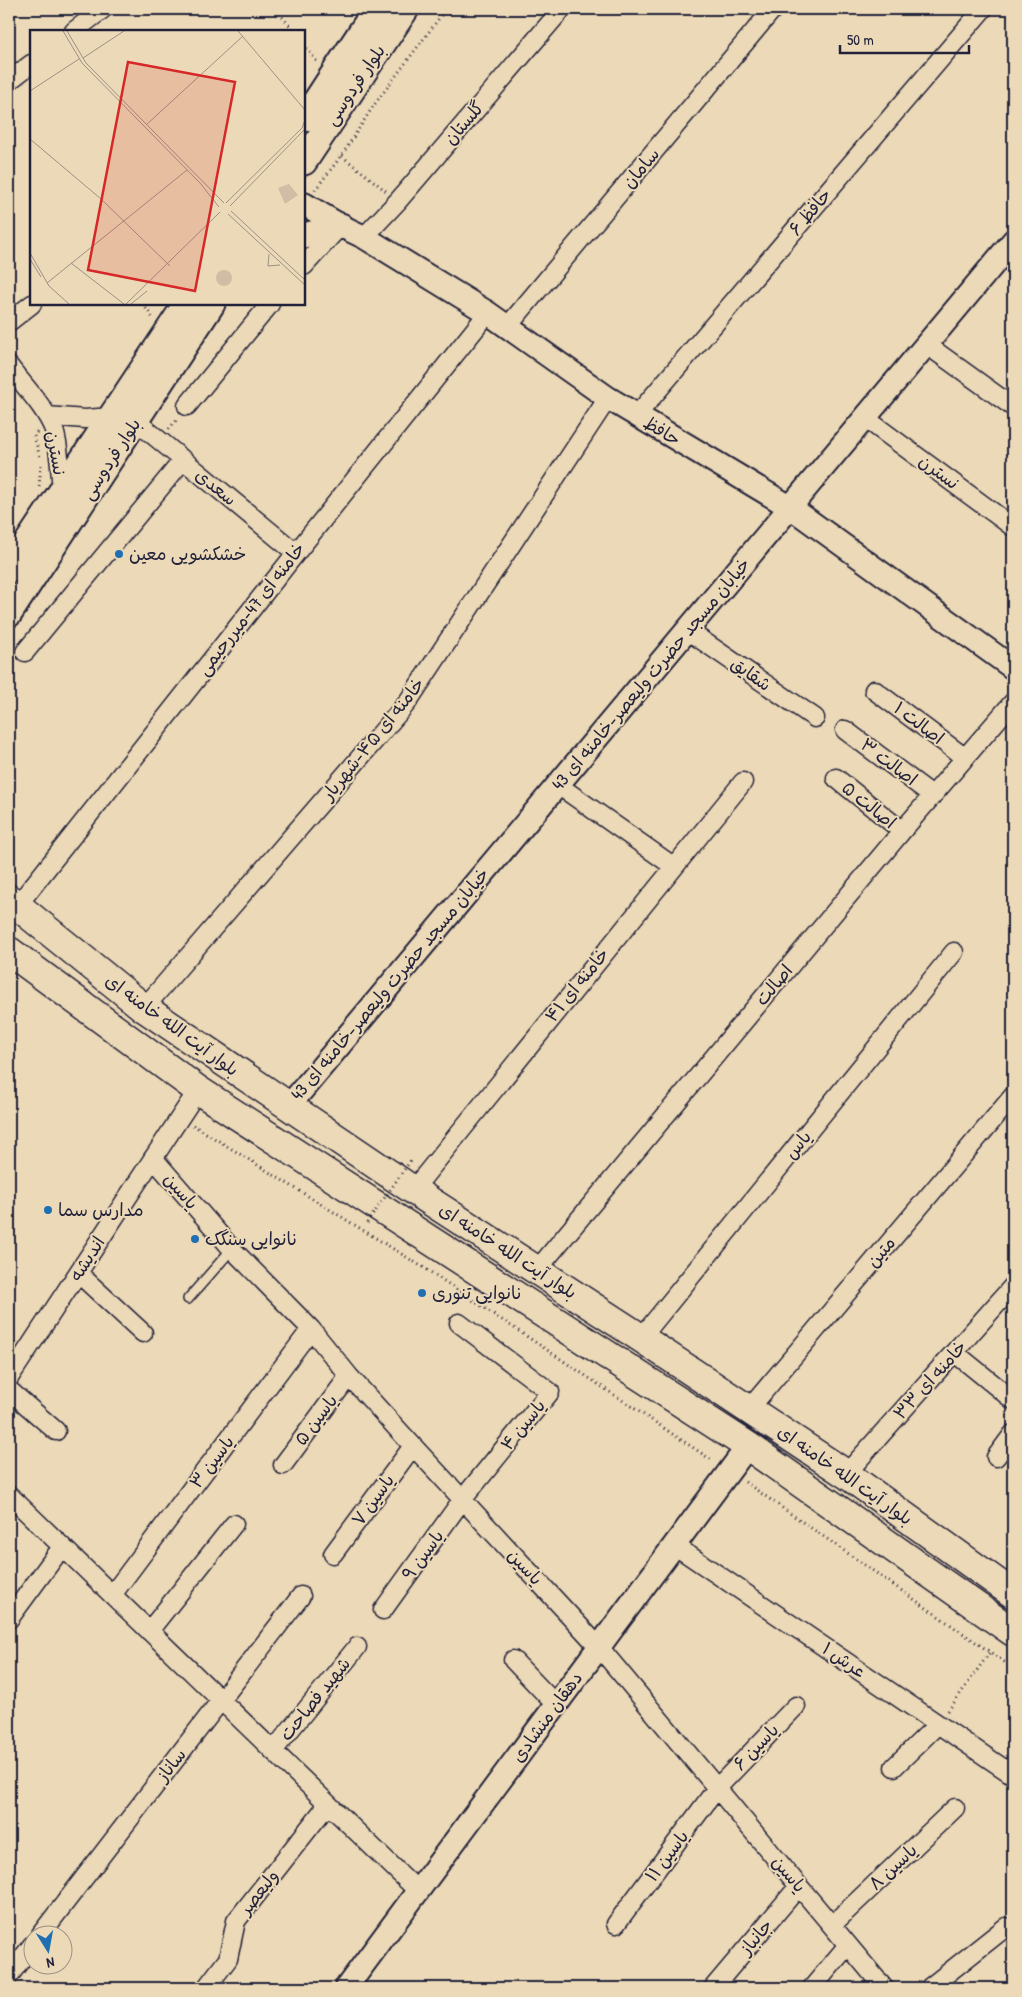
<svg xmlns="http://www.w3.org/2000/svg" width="1022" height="1997" font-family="'Patrick Hand','Playpen Sans Arabic',sans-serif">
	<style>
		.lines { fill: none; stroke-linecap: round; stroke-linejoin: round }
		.service-casing { stroke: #22223b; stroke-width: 12 }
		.minor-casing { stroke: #22223b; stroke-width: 21 }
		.tertiary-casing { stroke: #22223b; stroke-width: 26 }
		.secondary-casing { stroke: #22223b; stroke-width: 29 }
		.primary-casing { stroke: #22223b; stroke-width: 31 }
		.path { stroke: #22223b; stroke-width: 3; stroke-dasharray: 1 4; stroke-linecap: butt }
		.service { stroke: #ecd9b7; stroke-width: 9 }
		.minor { stroke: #ecd9b7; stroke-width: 18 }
		.tertiary { stroke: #ecd9b7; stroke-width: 22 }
		.secondary { stroke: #ecd9b7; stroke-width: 25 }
		.primary { stroke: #ecd9b7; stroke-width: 28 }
		.path-bridge { stroke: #22223b; stroke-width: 3; stroke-dasharray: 1 4; stroke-linecap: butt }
		.poi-dot { fill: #1f6fb2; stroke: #ecd9b7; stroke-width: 2 }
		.labels { text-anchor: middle; stroke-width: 4; stroke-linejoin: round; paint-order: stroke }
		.street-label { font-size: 18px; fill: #22223b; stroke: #ecd9b7 }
		.poi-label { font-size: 18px; fill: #22223b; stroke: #ecd9b7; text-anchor: start }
		.inset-road { fill: none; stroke: #9b9085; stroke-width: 1 }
		.view { fill: #d62828; fill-opacity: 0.15; stroke: #d62828; stroke-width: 2.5 }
		.inset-edge { fill: none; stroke: #22223b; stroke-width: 2.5 }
	</style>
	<rect width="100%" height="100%" fill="#ecd9b7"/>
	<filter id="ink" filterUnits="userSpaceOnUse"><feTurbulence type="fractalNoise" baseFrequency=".02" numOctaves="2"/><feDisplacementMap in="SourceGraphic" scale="10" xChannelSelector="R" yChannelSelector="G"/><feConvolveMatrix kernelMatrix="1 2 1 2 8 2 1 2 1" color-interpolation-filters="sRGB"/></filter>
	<g filter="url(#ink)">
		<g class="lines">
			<defs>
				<path id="service" d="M 188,1299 L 232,1249"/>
				<path id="minor" d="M 74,31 L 103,9
					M 9,81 L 31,64
					M 364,237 L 398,201 L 562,9
					M 304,266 L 340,226
					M 9,322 L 32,304
					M 508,326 L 773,9
					M 927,345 L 1013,407
					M 9,366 C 23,385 46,408 54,430 C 60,449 60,471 62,491
					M 187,406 L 270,304
					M 47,416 L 85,419 L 112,417
					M 636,416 L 983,9
					M 865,418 L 1013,527
					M 136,421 L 296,553
					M 687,630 L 815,718
					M 25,652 L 183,460
					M 874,690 L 964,757
					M 845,730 L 932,795
					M 836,778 L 902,831
					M 558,785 L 673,866
					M 17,906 L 296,553 L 488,313
					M 144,1008 L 407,703 L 608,398
					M 153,1158 L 232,1249 L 311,1329 L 349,1376 L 413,1446 L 599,1647 L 884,1988
					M 413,1190 L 743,782
					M 537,1270 L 902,831 L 1013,702
					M 78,1273 L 143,1333
					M 641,1338 L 954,952
					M 955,1353 L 1013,1400
					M 9,1378 L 198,1090
					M 9,1390 L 56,1431
					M 749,1409 L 1013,1096
					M 996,1457 L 1013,1434
					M 283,1465 L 349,1376
					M 846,1474 L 1013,1286
					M 9,1495 L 418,1891
					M 674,1545 L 1013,1775
					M 333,1554 L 413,1446
					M 112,1595 L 311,1329
					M 383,1610 L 462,1500 L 550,1392 L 459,1323
					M 9,1619 L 62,1547
					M 149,1631 L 234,1524
					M 513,1660 L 556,1705
					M 273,1751 L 357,1647
					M 894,1767 L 938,1724
					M 616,1924 L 717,1788 L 796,1706
					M 832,1925 L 955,1808
					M 41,1934 L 301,1596
					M 9,1976 L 32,1945
					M 206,1988 L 228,1959 L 236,1921 L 328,1804
					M 713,1988 L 799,1886
					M 812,1988 L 848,1945
					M 929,1988 L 1006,1927"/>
				<path id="tertiary" d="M 304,204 L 341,226 L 364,237 L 488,313 L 608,398 L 790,507 L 1013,668
					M 288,1107 L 1013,241
					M 346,1988 L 748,1446"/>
				<path id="secondary" d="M 304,119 L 376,9
					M 304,162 L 406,9
					M 304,236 L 341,226
					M 9,570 L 186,304
					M 9,614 L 212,304"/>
				<path id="primary" d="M 9,899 L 144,1008 L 413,1190 L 641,1338 L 846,1474 L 1013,1594
					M 9,951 L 198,1090 L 748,1446 L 1013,1632"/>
			</defs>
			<use href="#service" class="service-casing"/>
			<use href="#minor" class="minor-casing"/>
			<use href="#tertiary" class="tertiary-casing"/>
			<use href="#secondary" class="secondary-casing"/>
			<use href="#primary" class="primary-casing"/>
			<path class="path" d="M 276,9 L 294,31
				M 304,44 L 317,62
				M 342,156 L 386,191
				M 315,190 L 342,155 L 374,105 L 446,9
				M 143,304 L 152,317
				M 169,429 L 178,418
				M 37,432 L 34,436 L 40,457
				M 39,486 L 41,465
				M 193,1125 L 429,1271 L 713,1461
				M 745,1482 L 1013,1668
				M 948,1711 L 990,1652"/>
			<use href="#service" class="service"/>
			<use href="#minor" class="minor"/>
			<use href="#tertiary" class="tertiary"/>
			<use href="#secondary" class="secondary"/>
			<use href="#primary" class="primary"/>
			<path class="path-bridge" d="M 367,1223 L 411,1160"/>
		</g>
	</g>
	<g class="poi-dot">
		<circle cx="119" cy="554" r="5"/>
		<circle cx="48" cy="1210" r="5"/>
		<circle cx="195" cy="1239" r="5"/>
		<circle cx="422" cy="1293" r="5"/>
	</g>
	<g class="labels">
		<g class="street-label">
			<text transform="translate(355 85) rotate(-56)" y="6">بلوار فردوسی</text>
			<text transform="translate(464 123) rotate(-49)" y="6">گلستان</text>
			<text transform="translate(641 168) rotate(-50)" y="6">سامان</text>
			<text transform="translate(810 212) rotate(-50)" y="6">حافظ ۶</text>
			<text transform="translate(662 431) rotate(31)" y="6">حافظ</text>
			<text transform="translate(56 453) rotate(80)" y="6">نسترن</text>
			<text transform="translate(111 459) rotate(-57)" y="6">بلوار فردوسی</text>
			<text transform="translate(939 472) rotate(37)" y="6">نسترن</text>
			<text transform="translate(216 487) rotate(39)" y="6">سعدی</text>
			<text transform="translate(251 609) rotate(-52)" y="6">خامنه ای 47-میررحیمی</text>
			<text transform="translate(651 674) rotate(-50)" y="6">خیابان مسجد حضرت ولیعصر-خامنه ای 43</text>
			<text transform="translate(751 674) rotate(35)" y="6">شقایق</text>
			<text transform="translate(919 723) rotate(37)" y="6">اصالت ۱</text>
			<text transform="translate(373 739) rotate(-51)" y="6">خامنه ای ۴۵-شهریار</text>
			<text transform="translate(889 762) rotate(37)" y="6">اصالت ۳</text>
			<text transform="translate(869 805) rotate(39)" y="6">اصالت ۵</text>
			<text transform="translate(390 984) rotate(-50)" y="6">خیابان مسجد حضرت ولیعصر-خامنه ای 43</text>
			<text transform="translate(577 985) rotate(-51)" y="6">خامنه ای ۴۱</text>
			<text transform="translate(774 985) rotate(-50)" y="6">اصالت</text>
			<text transform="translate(172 1025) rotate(36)" y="6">بلوار آیت الله خامنه ای</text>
			<text transform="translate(798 1145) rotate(-51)" y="6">یاس</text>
			<text transform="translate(181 1191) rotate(49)" y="6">یاسین</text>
			<text transform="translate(508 1251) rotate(33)" y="6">بلوار آیت الله خامنه ای</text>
			<text transform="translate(881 1252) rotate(-50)" y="6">متین</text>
			<text transform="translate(87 1259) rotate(-57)" y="6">اندیشه</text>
			<text transform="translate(930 1380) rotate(-48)" y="6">خامنه ای ۳۳</text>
			<text transform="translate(316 1420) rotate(-53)" y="6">یاسین ۵</text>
			<text transform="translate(523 1425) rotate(-51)" y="6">یاسین ۴</text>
			<text transform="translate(212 1462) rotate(-53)" y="6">یاسین ۳</text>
			<text transform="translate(845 1475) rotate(35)" y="6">بلوار آیت الله خامنه ای</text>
			<text transform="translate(373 1500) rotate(-54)" y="6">یاسین ۷</text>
			<text transform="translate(423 1555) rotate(-54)" y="6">یاسین ۹</text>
			<text transform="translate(525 1567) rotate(47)" y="6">یاسین</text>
			<text transform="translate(844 1660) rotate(34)" y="6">عرش ۱</text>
			<text transform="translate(315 1699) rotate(-51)" y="6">شهید فصاحت</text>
			<text transform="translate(547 1717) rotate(-54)" y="6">دهقان منشادی</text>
			<text transform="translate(756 1747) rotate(-46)" y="6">یاسین ۶</text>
			<text transform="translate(171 1765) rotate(-52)" y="6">ساناز</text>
			<text transform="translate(667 1856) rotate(-53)" y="6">یاسین ۱۱</text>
			<text transform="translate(893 1867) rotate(-43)" y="6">یاسین ۸</text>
			<text transform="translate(789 1874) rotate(50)" y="6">یاسین</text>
			<text transform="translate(259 1892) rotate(-52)" y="6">ولیعصر</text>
			<text transform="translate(756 1937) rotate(-50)" y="6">جانباز</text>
		</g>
		<g class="poi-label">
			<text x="129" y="560">خشکشویی معین</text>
			<text x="58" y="1216">مدارس سما</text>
			<text x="205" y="1245">نانوایی سنگک</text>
			<text x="432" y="1299">نانوایی تنوری</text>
		</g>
	</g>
	<g transform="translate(30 30)">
		<rect width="275" height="275" fill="#ecd9b7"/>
		<path d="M 259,154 L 268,165 L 255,174 L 248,158 ZM186 248a8 8 0 1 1 16 0a8 8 0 1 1-16 0Z" fill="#cfbea5"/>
		<path class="inset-road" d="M 33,1 L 52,33 L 170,153 L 189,177M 37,1 L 56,33 L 194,173M 208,1 L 275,80M 53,28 L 94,1M 0,61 L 49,29M 116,95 L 213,6M 0,109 L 71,169 L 140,236M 196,173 L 272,98 L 275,90M 200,176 L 275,99M 201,181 L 275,250M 198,184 L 275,255M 0,223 L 19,256 L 39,274M 239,224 L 238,236 L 250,235M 0,229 L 11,247M 41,233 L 94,274M 17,253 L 157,140M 96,274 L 190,182M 101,274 L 117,261"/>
		<path class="view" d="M 98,32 L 205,52 L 165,261 L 58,240 Z"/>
		<rect width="275" height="275" class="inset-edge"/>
	</g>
	<rect width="1022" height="1997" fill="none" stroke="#ecd9b7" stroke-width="30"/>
	<rect x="15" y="15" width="992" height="1967" fill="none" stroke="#22223b" stroke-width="2" filter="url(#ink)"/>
	<g transform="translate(48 1950) rotate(169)"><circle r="24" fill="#ecd9b7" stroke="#9b9085"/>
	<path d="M0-4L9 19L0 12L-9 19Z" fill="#1f6fb2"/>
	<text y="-8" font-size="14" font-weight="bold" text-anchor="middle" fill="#22223b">N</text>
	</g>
	<path d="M840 45v8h129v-8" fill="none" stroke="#22223b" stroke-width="2.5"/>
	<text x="847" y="45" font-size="15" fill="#22223b" stroke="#ecd9b7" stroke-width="4" paint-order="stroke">50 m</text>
</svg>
